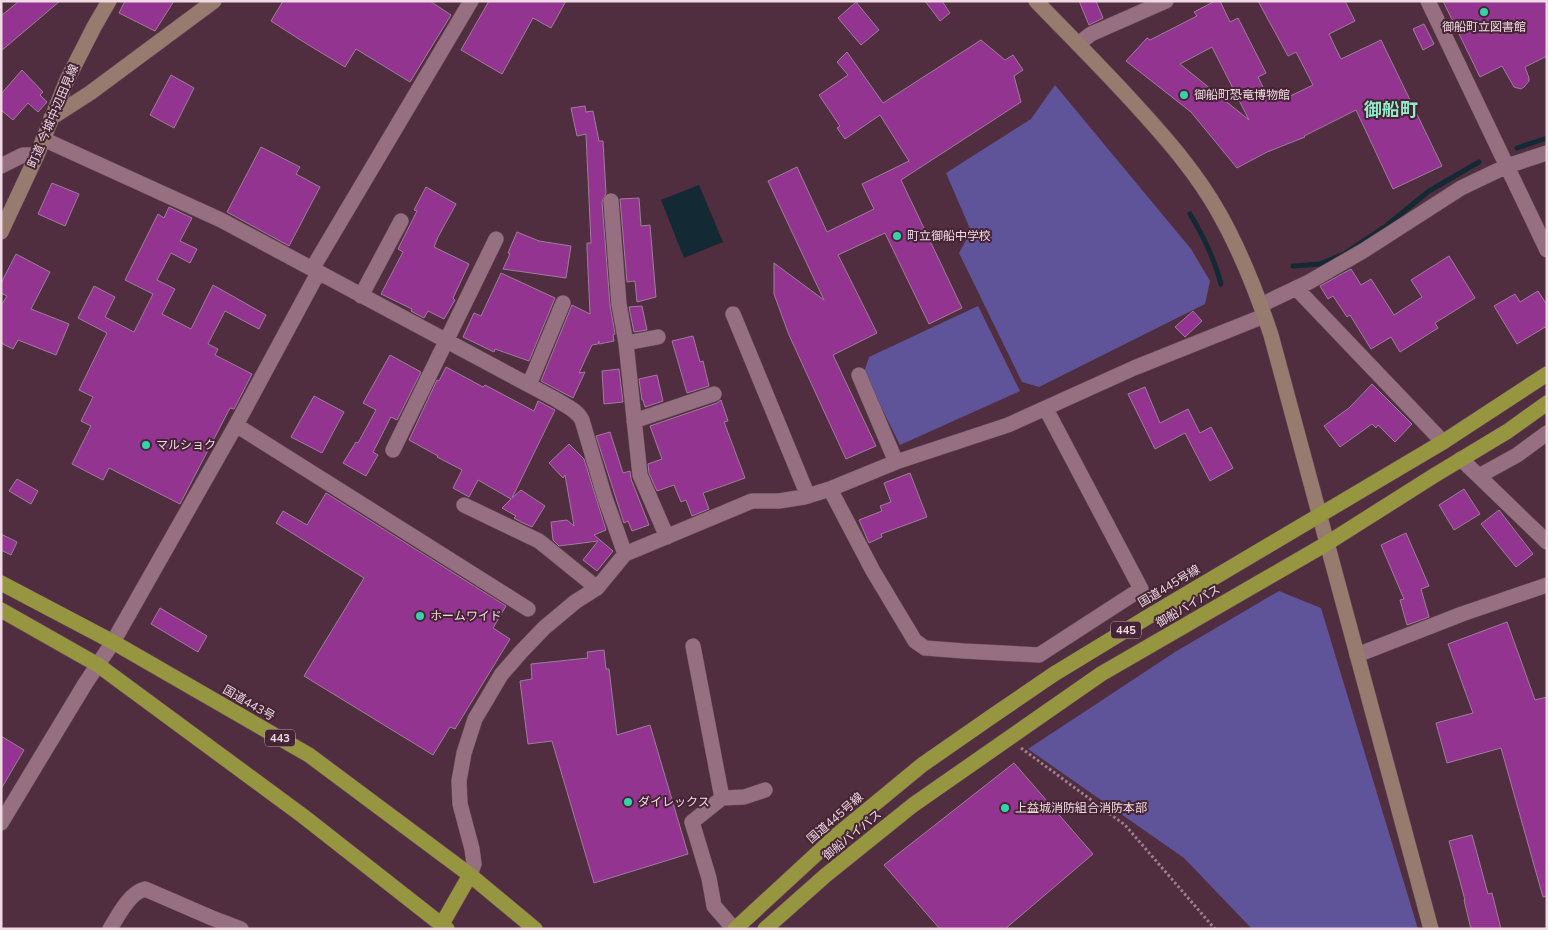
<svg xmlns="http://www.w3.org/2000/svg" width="1548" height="930" font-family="'Nunito Sans','Noto Sans JP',sans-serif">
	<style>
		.green { fill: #5f539a }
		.water { fill: #132933 }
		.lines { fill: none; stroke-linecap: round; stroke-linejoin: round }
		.stream { stroke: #132933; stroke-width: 5 }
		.building { fill: #933490; stroke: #9d7e9b; fill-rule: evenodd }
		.street-casing { stroke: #694c5b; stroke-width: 16 }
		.secondary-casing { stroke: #694c5b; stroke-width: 16 }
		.highway-casing { stroke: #694c5b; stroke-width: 16 }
		.path { stroke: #9d818e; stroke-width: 3; stroke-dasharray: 2.5 2.5; stroke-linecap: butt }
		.street { stroke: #966f81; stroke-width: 15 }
		.secondary { stroke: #967b6e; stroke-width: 15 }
		.highway { stroke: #969641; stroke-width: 15 }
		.poi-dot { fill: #34d4a8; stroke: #452434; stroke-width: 2 }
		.labels { text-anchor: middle; stroke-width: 4; stroke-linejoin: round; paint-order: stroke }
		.shield { fill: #452434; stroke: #bda3af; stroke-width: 1 }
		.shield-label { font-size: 11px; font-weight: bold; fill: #f0dae4 }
		.poi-label { font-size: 12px; fill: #f0dae4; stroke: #452434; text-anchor: start }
		.street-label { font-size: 12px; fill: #f0dae4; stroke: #452434 }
		.district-label { font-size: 18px; font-weight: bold; fill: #90eccb; stroke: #452434 }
	</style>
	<rect width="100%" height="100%" fill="#502e3f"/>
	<path class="green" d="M 1055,85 L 1191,249 L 1210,281 L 1205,304 L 1039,387 L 1022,382 L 959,253 L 971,231 L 946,173 L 1031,119 Z
		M 978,306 L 1020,391 L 900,445 L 864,372 L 869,357 Z
		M 1279,591 L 1321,608 L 1418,929 L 1252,929 L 1184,858 L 1028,749 L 1175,652 Z"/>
	<path class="water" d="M 699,185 L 723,242 L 684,258 L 661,200 Z"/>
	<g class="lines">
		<path class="stream" d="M 1517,148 L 1547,138
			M 1190,214 C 1204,237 1214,257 1221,284
			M 1293,266 L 1320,264 L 1344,254 L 1386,226 L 1429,191 L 1479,162"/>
	</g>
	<path class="building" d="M 19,1 L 60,1 L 1,51 L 1,16 Z
		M 125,1 L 174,1 L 155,31 L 119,13 Z
		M 283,1 L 430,1 L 451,15 L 410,82 L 356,49 L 345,67 L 302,41 L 271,21 Z
		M 489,1 L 566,1 L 551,28 L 533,18 L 502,74 L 461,50 Z
		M 925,1 L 942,1 L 950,13 L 940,21 Z
		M 1079,1 L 1096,1 L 1103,18 L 1089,25 Z
		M 1215,1 L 1220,1 L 1230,22 L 1238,18 L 1266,73 L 1258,77 L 1269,99 L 1281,93 L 1284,99 L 1313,85 L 1296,52 L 1288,56 L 1258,1 L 1345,1 L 1355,21 L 1329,34 L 1341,59 L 1381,40 L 1442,166 L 1393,189 L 1356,110 L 1304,136 L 1305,137 L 1267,152 L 1237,168 L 1191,112 L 1126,61 L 1147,38 L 1150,40 L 1197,16 L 1194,12 ZM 1212,47 L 1249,120 L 1180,64 Z
		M 1443,1 L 1547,1 L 1547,56 L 1525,67 L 1529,78 L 1529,81 L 1524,87 L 1521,89 L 1514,87 L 1502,66 L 1480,77 Z
		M 856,2 L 879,30 L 861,45 L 838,18 Z
		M 1424,24 L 1434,44 L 1423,50 L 1413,29 Z
		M 981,40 L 1005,60 L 1013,55 L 1023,70 L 1014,76 L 1021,102 L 901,180 L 962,308 L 929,324 L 885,233 L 838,255 L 877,333 L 833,355 L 876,446 L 846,459 L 789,335 L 774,294 L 774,263 L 824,300 L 768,181 L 797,167 L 827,232 L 874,209 L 862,184 L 909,161 L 880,115 L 845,139 L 837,128 L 840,126 L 819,95 L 848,75 L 837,62 L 847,52 L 883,103 Z
		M 22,70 L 43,92 L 40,95 L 47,102 L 38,112 L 28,103 L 13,120 L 1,110 L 1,94 Z
		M 171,75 L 194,88 L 174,128 L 150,115 Z
		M 585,106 L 586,112 L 593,111 L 599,141 L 603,141 L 606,193 L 602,202 L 610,305 L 615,334 L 613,335 L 614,341 L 599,344 L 599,341 L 598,344 L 592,345 L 579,373 L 585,372 L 573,398 L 541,381 L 572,305 L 590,314 L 587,248 L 587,243 L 591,243 L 586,134 L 577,136 L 571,108 Z
		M 261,147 L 300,167 L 296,174 L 320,187 L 289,246 L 227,212 Z
		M 52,183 L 79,194 L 65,226 L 38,214 Z
		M 426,187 L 456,204 L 438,237 L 434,247 L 469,264 L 453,298 L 455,300 L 444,319 L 428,311 L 424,318 L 411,311 L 412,309 L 381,294 L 403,252 L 398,249 L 417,211 L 414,210 Z
		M 639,198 L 641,226 L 650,225 L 656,297 L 637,302 L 635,281 L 627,282 L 620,199 Z
		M 169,207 L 192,218 L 180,241 L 197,249 L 190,263 L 171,253 L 157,280 L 175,289 L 162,314 L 191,329 L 213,285 L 266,315 L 259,329 L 225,311 L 208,344 L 218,349 L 215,355 L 252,374 L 234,409 L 230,408 L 180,504 L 109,468 L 103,480 L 72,464 L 91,426 L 81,421 L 93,397 L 79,390 L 107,333 L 78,318 L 94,286 L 115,297 L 105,317 L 134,332 L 153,294 L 125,280 L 158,214 L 164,218 Z
		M 517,232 L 539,241 L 571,246 L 566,278 L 503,269 L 510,254 L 508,253 Z
		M 16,254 L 50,272 L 31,309 L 69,324 L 56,355 L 18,340 L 13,349 L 1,343 L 1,306 L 7,296 L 1,293 L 1,283 Z
		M 1449,256 L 1475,298 L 1435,323 L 1438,328 L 1400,352 L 1391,337 L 1371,349 L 1350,315 L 1347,317 L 1333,296 L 1328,299 L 1320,286 L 1351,269 L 1361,285 L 1371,279 L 1394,315 L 1422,297 L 1411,280 Z
		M 501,273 L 555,298 L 529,361 L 495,349 L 494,352 L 463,337 L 474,313 L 481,316 Z
		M 1538,291 L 1547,305 L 1547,326 L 1517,344 L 1494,306 L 1515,294 L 1520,302 Z
		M 642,306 L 647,330 L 634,332 L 629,307 Z
		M 1193,311 L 1202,321 L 1185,337 L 1175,327 Z
		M 693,336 L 700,362 L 703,361 L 709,386 L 687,393 L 672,341 Z
		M 390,355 L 421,372 L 397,420 L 391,417 L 373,452 L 378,455 L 366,476 L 343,463 L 356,442 L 358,443 L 376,410 L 363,403 Z
		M 446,367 L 483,387 L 485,385 L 534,411 L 538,401 L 555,410 L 512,498 L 521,490 L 545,506 L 532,527 L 521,522 L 514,518 L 516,516 L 502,508 L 511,499 L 478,480 L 469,497 L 453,488 L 462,470 L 437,457 L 438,456 L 409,440 L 437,380 L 439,381 Z
		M 619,369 L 623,402 L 604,404 L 602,371 Z
		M 657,375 L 663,401 L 645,407 L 643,400 L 642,400 L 639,379 Z
		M 1372,384 L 1412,424 L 1395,442 L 1378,425 L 1376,428 L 1372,424 L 1340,447 L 1324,426 L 1349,408 Z
		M 1145,387 L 1160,423 L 1188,409 L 1200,433 L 1211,427 L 1233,468 L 1210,481 L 1185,433 L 1155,449 L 1128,394 Z
		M 314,396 L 344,412 L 322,453 L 291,437 Z
		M 721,400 L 728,421 L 724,422 L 745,478 L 703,493 L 709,509 L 692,516 L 686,500 L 681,502 L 674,485 L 657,491 L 649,473 L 648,464 L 662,459 L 650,426 L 717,403 Z
		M 610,432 L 623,473 L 630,471 L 631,479 L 649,525 L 632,531 L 628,521 L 624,523 L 596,436 Z
		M 569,444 L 584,459 L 606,530 L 594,535 L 613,551 L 597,571 L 583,560 L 598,541 L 559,546 L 553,540 L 551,522 L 567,520 L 574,526 L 565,475 L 563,478 L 549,463 Z
		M 910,473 L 927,517 L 881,534 L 882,537 L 869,543 L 859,520 L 882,511 L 880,506 L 891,502 L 884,483 Z
		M 17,479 L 38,491 L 31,504 L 9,491 Z
		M 1464,489 L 1480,514 L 1454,530 L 1439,505 Z
		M 326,493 L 506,606 L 493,628 L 510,639 L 455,729 L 450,727 L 433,755 L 304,676 L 364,578 L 276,523 L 283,511 L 307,525 Z
		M 1499,510 L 1533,554 L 1516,567 L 1481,524 Z
		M 1406,533 L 1429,586 L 1421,589 L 1429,617 L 1407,625 L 1400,600 L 1404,599 L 1381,545 Z
		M 1,534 L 17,542 L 11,555 L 1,550 Z
		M 160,608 L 207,636 L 198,652 L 151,624 Z
		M 1507,622 L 1535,700 L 1547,697 L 1547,896 L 1543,897 L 1501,748 L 1447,763 L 1436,723 L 1473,713 L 1448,644 Z
		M 604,650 L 606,669 L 609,669 L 617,735 L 650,725 L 688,854 L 594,883 L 552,741 L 528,744 L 520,681 L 532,679 L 531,664 L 588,658 L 587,652 Z
		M 1,736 L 24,750 L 1,789 Z
		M 1014,763 L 1093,854 L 1005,929 L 940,929 L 884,865 Z
		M 1472,835 L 1488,894 L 1492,893 L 1501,929 L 1471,929 L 1464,900 L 1465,900 L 1449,841 Z"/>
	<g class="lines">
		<defs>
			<path id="street" d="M 1428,1 L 1547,250
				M 1078,44 L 1091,34 L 1166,1
				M 43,139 L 221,220 L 557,400 C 566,406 577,410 582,420 L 605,498 L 625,554
				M 1,166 L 23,155 L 37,155
				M 611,201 L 619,304 L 626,343 L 640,475 L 667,537
				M 312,269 L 471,1
				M 1296,288 L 1443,442
				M 361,296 L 401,221
				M 1261,305 L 1309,282 L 1363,251 L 1461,188 L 1507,166 L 1547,153
				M 733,314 L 808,496
				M 626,343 L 658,337
				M 859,375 L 896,462
				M 529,385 L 563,303
				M 634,421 L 714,394
				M 236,425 L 528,609
				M 393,450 L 496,239
				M 1461,459 L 1547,542
				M 1479,476 L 1517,455 L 1547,433
				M 830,489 L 873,571 L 915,641 L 925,648 L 964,651 L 1039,655 L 1141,589 L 1046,409
				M 464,505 L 539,541 L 597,588
				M 693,646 L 722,798 L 692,822 L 709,878 L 714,906 L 734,929
				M 1357,655 L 1462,614 L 1547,585
				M 722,798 L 744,797 L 765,790
				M 1,823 L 85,684 L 113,642 L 236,425 L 318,273
				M 470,875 L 474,864 L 472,849 L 460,804 L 459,781 L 464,753 L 475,719 L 501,675 L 520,653 L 544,628 L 575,602 L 597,588 L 625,554 L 752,501 L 779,501 L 804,497 L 830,489 L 896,462 L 1008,425 L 1134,368 L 1264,316
				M 110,929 C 118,916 129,893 145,889 L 212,918 L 241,929"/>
			<path id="secondary" d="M 1036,1 C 1069,35 1102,68 1133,102 C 1165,137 1196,172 1219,213 C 1241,252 1257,293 1271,335 L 1431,929
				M 51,118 L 90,93 L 214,1
				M 1,232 L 37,155 L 67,80 L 94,27 L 109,1"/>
			<path id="highway" d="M 1,583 L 113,642 L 309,755 L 470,875 L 535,929
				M 1,610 L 98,665 L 303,816 L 447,929
				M 442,924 L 470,875
				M 735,929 L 837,835 L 922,765 L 991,717 L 1054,674 L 1146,618 L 1443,442 L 1547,374
				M 765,929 L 826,875 L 913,805 L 1101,674 L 1326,544 L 1435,475 L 1508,431 L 1547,403"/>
		</defs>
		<use href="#street" class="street-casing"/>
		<use href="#secondary" class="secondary-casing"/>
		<use href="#highway" class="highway-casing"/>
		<path class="path" d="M 1021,748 L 1125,825 L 1215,929"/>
		<use href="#street" class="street"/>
		<use href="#secondary" class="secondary"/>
		<use href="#highway" class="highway"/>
	</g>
	<g class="poi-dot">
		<circle cx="1484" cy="12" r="5"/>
		<circle cx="1184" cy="95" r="5"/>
		<circle cx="897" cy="236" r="5"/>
		<circle cx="146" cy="445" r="5"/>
		<circle cx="420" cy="616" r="5"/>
		<circle cx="628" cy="802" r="5"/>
		<circle cx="1005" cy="808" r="5"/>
	</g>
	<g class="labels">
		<g class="shield">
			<rect x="1111" y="621.5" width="30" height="17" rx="4"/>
			<rect x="265" y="729.5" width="30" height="17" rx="4"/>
		</g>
		<g class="shield-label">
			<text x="1126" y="634">445</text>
			<text x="280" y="742">443</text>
		</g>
		<g class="poi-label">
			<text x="1484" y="31" text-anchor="middle">御船町立図書館</text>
			<text x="1194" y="99">御船町恐竜博物館</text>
			<text x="907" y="240">町立御船中学校</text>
			<text x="156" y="449">マルショク</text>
			<text x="430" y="620">ホームワイド</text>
			<text x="638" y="806">ダイレックス</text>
			<text x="1015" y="812">上益城消防組合消防本部</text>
		</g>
		<g class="street-label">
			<text transform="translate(53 116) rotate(-67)" y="4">町道 今城中辺田見線</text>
			<text transform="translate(1169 586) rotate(-31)" y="4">国道445号線</text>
			<text transform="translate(1188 606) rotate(-30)" y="4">御船バイパス</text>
			<text transform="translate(249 703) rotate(30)" y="4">国道443号</text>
			<text transform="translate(835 818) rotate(-41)" y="4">国道445号線</text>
			<text transform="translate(852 835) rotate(-39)" y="4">御船バイパス</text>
		</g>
		<g class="district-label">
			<text x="1391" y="116">御船町</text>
		</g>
	</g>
	<rect width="1548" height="930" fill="none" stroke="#f0dae4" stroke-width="5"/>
</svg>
